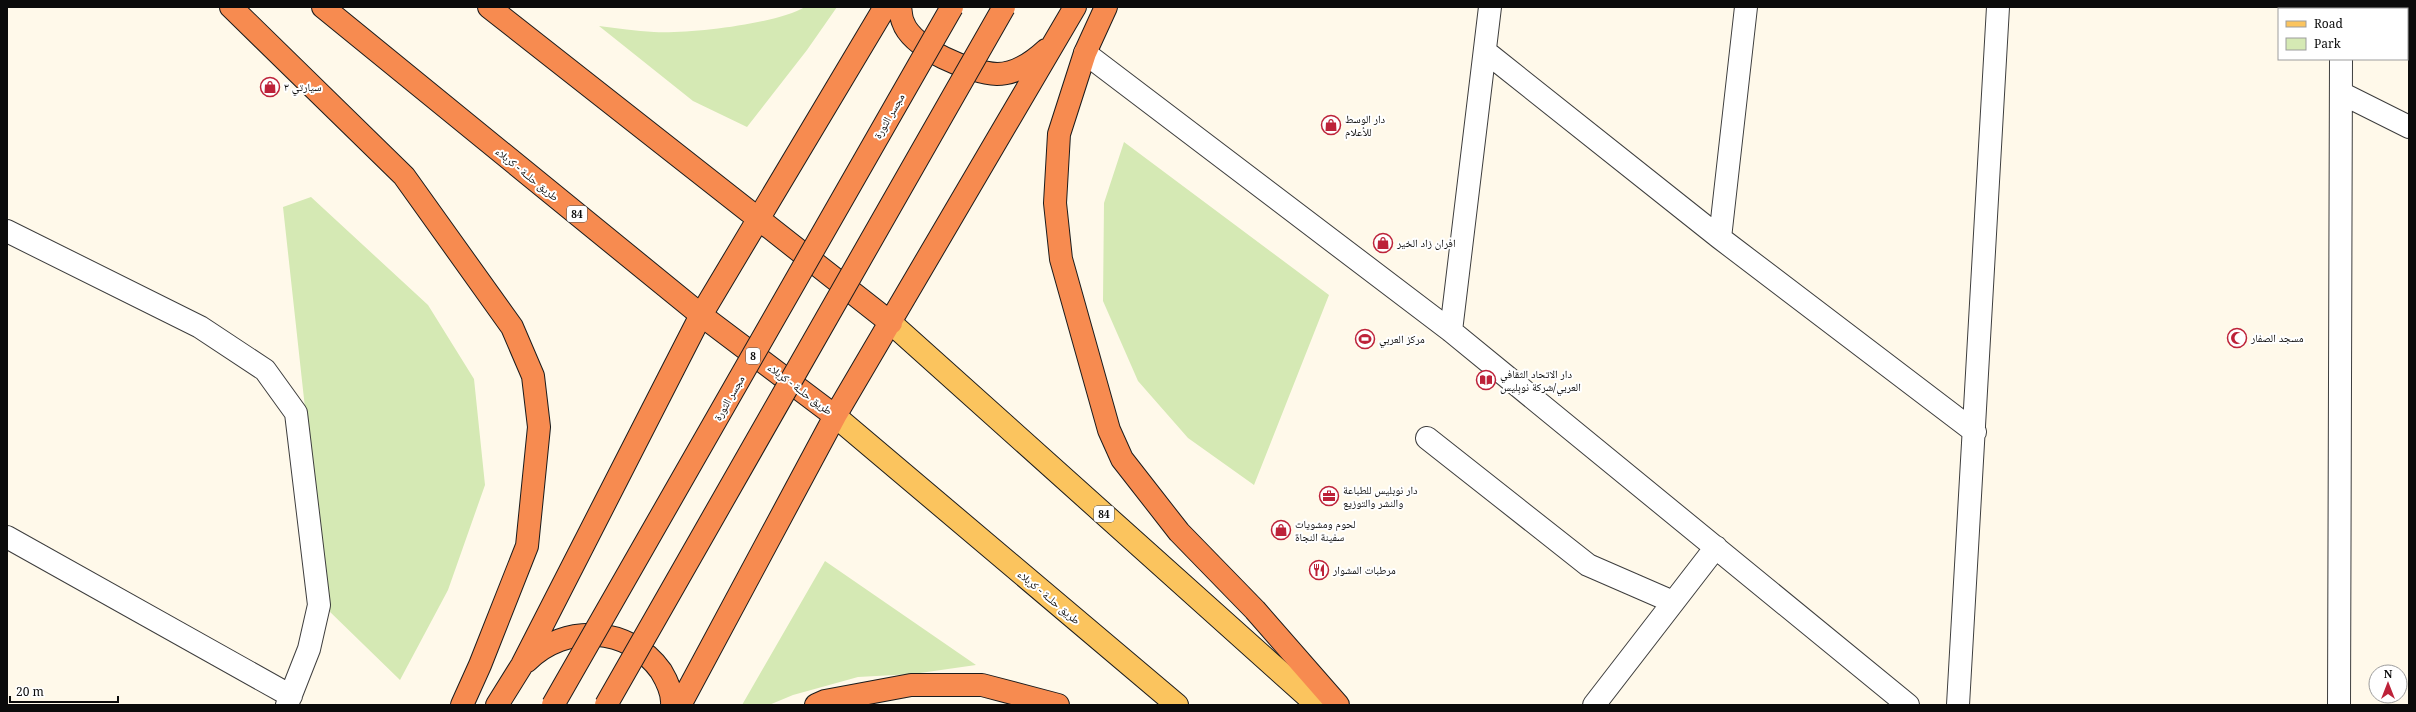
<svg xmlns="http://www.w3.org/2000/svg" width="2416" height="712" font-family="'Noto Serif','Noto Naskh Arabic',serif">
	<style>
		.green { fill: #d5e9b4 }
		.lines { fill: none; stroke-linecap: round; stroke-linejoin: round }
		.minor-casing { stroke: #3e3e3e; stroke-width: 24 }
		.major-casing { stroke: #1c1c1c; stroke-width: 24 }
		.highway-casing { stroke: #1c1c1c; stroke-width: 24 }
		.minor { stroke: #fff; stroke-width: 22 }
		.major { stroke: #fbc45e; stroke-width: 22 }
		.highway { stroke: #f78b50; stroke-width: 22 }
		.highway-bridge-casing { stroke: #1c1c1c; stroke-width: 24; stroke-linecap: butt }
		.highway-bridge { stroke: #f78b50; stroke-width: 22 }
		.labels { text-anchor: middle; stroke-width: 4; stroke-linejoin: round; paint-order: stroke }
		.shield { fill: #fff; stroke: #545454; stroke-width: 1 }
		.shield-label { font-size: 10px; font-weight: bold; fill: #0b0b0b }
		.poi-label { font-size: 11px; fill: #0b0b0b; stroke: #fff; text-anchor: start }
		.street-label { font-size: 11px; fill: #0b0b0b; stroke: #fff }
	</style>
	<rect width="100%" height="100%" fill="#fff9ea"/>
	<path class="green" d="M 805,7 L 837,7 L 807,50 L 747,127 L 693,101 L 599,26 C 617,28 636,31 654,32 C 689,34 776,24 805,7 Z
		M 1124,142 L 1329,295 L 1254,485 L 1188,438 L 1138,381 L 1103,301 L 1104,203 Z
		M 311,197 L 428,305 L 474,379 L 485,485 L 448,590 L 400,680 L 327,609 L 283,207 Z
		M 825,561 L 976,665 L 913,674 L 858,677 L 793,695 L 769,705 L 742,705 Z"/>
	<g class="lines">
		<defs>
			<path id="minor" d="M 2340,7 L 2340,9
				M 1486,52 L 1720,238 L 1975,432
				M 1085,53 L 1451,331 L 1908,705
				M 2341,93 L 2409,127
				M 7,231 L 200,327 L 265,370 L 296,413 L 319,605 L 309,649 L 287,705
				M 1720,238 L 1746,7
				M 1451,331 L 1490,7
				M 1427,438 L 1588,565 L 1673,602
				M 7,537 L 291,696
				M 1594,705 L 1716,547
				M 1958,705 L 1998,7
				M 2339,705 L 2341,59"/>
			<path id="major" d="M 891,323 L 1317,705
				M 835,416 L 1177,705"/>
			<path id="highway" d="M 231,7 L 404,176 L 512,327 L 533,376 L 539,427 L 527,546 L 480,665 L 462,705
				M 323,7 L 701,315 L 835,416
				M 489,7 L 891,323
				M 900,7 C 901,12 901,18 903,22 C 912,49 971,73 997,74 C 1016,74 1033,62 1046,50
				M 1106,7 L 1085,53 L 1059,134 L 1055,203 L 1061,259 L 1109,430 L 1122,459 L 1179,532 L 1255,610 L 1338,705
				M 527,661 C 565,623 629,626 661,671 C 667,681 673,693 672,705
				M 497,705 L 522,665 L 701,315 L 885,7
				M 680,705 L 835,416 L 1075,7
				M 816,705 L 825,701 L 911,685 L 982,685 L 1058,705"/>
		</defs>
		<use href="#minor" class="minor-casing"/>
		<use href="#major" class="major-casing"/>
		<use href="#highway" class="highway-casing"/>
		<use href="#minor" class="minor"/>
		<use href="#major" class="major"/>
		<use href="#highway" class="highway"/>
		<defs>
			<path id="highway-bridge" d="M 553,705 L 952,7
				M 606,705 L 1004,7"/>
		</defs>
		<use href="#highway-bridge" class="highway-bridge-casing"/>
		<use href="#highway-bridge" class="highway-bridge"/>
	</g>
	<defs>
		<symbol id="shop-ring" viewBox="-11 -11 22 22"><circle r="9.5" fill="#fff" stroke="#bd2239" stroke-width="1.5"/><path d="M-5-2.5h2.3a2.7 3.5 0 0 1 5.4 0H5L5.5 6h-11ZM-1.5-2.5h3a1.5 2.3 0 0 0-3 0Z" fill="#bd2239"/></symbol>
		<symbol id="mosque-ring" viewBox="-11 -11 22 22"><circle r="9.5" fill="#fff" stroke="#bd2239" stroke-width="1.5"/><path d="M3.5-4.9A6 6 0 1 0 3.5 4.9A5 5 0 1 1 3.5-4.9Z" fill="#bd2239"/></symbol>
		<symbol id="stadium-ring" viewBox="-11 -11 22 22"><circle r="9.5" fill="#fff" stroke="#bd2239" stroke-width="1.5"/><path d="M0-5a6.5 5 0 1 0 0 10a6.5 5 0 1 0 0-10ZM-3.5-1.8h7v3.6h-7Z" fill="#bd2239"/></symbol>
		<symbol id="library-ring" viewBox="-11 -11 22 22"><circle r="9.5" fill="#fff" stroke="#bd2239" stroke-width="1.5"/><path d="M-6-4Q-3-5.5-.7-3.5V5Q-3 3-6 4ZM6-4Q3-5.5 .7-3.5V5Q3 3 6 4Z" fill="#bd2239"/></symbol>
		<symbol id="office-ring" viewBox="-11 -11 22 22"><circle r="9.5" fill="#fff" stroke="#bd2239" stroke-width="1.5"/><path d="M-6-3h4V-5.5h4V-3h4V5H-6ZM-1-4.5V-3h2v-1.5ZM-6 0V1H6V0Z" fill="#bd2239"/></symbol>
		<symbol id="restaurant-ring" viewBox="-11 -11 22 22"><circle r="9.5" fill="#fff" stroke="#bd2239" stroke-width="1.5"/><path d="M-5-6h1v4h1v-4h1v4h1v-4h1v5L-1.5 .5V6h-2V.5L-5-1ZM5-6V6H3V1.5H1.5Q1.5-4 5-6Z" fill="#bd2239"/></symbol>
	</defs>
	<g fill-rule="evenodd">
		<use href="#shop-ring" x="259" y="76" width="22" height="22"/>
		<use href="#shop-ring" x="1320" y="114" width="22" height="22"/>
		<use href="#shop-ring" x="1372" y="232" width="22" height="22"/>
		<use href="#mosque-ring" x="2226" y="327" width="22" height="22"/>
		<use href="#stadium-ring" x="1354" y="328" width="22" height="22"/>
		<use href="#library-ring" x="1475" y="369" width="22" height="22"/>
		<use href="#office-ring" x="1318" y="485" width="22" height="22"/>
		<use href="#shop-ring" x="1270" y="519" width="22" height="22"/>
		<use href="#restaurant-ring" x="1308" y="559" width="22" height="22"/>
	</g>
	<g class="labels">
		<g class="shield">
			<rect x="567" y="206" width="20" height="16" rx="3"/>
			<rect x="746" y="348" width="14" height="16" rx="3"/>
			<rect x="1094" y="506" width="20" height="16" rx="3"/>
		</g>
		<g class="shield-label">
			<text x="577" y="218">84</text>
			<text x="753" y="360">8</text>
			<text x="1104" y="518">84</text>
		</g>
		<g class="poi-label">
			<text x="284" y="91">سيارتي ٣</text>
			<text x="1345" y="123">دار الوسط<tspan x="1345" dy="13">للأعلام</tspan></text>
			<text x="1397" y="247">افران زاد الخير</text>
			<text x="2251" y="342">مسجد الصفار</text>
			<text x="1379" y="343">مركز العربي</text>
			<text x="1500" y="378">دار الاتحاد الثقافي<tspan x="1500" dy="13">العربي/شركة نوبِليس</tspan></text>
			<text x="1343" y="494">دار نوبليس للطباعة<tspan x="1343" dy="13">والنشر والتوزيع</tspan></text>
			<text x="1295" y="528">لحوم ومشويات<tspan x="1295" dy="13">سفينة النجاة</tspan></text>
			<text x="1333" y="574">مرطبات المشوار</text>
		</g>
		<g class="street-label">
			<text transform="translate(889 116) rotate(-60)" y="4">مجسر الثورة</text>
			<text transform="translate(527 174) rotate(39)" y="4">طريق حلــة - كربلاء</text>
			<text transform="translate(800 389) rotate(37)" y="4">طريق حلــة - كربلاء</text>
			<text transform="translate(729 398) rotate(-60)" y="4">مجسر الثورة</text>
			<text transform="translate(1049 597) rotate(40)" y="4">طريق حلــة - كربلاء</text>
		</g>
	</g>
	<rect width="2416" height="712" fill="none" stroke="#0b0b0b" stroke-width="16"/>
	<rect x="2278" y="8" width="130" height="52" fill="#ffffff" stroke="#9d9d9d"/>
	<rect x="2286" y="21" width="20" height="6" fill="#fbc45e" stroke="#9d9d9d"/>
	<text x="2314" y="28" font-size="12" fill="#0b0b0b">Road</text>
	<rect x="2286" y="38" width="20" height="12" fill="#d5e9b4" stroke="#9d9d9d"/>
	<text x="2314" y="48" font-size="12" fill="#0b0b0b">Park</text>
	<g transform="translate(2388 684)"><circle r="19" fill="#ffffff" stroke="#9d9d9d"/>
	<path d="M0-3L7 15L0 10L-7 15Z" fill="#bd2239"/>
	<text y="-6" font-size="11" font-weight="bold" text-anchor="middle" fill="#0b0b0b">N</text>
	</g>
	<path d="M10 696v6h108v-6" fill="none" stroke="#0b0b0b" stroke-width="2"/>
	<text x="16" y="696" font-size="12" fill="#0b0b0b" stroke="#ffffff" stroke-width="3" paint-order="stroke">20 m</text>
</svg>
